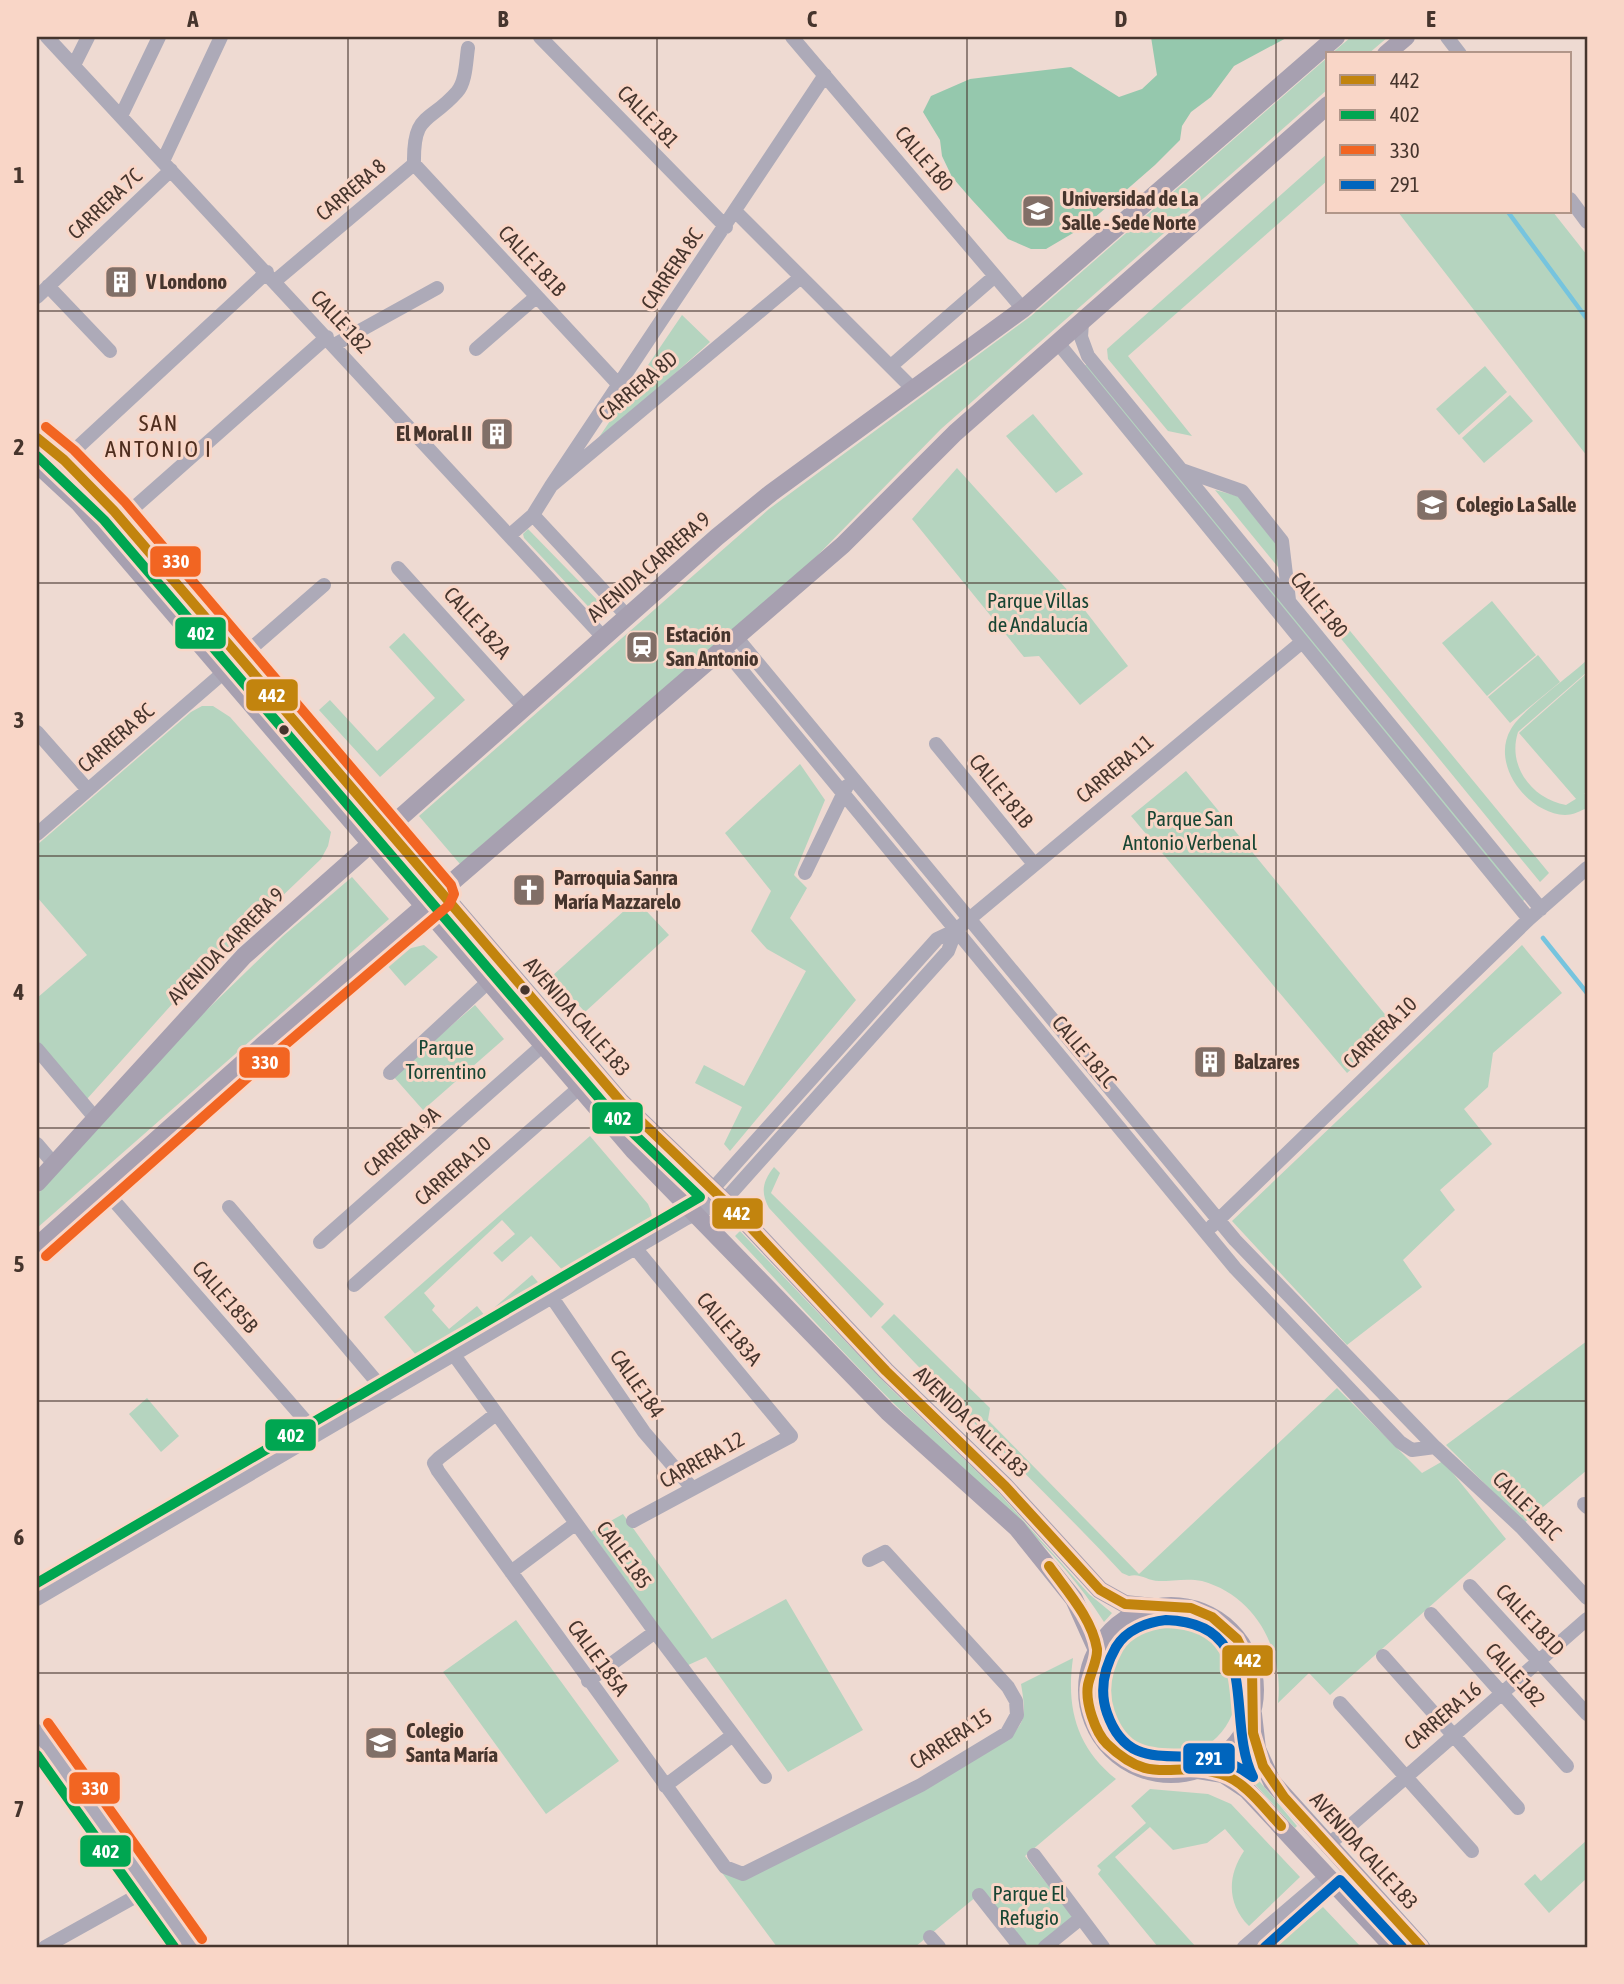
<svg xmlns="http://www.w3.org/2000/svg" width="1624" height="1984" font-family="'Asap Condensed',sans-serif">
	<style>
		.green { fill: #b5d4bf }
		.forest { fill: #95c8ad }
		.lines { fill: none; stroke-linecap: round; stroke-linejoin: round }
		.stream { stroke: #76c4de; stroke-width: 4.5 }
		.minor { stroke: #adaab8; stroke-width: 14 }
		.major { stroke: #a7a0b0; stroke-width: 18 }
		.bus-1-casing { stroke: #f9d6c7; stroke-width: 16 }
		.bus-2-casing { stroke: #f9d6c7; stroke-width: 16 }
		.bus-3-casing { stroke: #f9d6c7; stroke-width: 16 }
		.bus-4-casing { stroke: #f9d6c7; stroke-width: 16 }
		.bus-1 { stroke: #c2840e; stroke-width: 10 }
		.bus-2 { stroke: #00a651; stroke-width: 10 }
		.bus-3 { stroke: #f26522; stroke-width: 10 }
		.bus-4 { stroke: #0065bd; stroke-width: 10 }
		.grid { fill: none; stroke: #46352d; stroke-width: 2; stroke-opacity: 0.55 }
		.bus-dot { fill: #46352d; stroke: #f9d6c7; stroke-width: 2.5 }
		.labels { text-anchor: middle; stroke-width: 6; stroke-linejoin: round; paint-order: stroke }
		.street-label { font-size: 21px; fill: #46352d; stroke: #f9d6c7 }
		.poi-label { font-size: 21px; font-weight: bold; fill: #46352d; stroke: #f9d6c7; text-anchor: start }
		.park-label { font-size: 21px; fill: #174533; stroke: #f9d6c7 }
		.neighbourhood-label { font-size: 23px; letter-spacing: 2px; fill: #4f2e1f; stroke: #f9d6c7 }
		.line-badge { stroke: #f9d6c7; stroke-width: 2.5 }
		.badge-label { font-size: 19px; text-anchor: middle; font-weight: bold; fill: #fff }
		.neatline { fill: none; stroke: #46352d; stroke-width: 2.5 }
		.grid-label { font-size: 23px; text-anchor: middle; font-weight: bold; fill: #46352d }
	</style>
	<rect width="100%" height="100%" fill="#eedad2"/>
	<path class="green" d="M 1351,37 L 1388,37 L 1368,54 L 1331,54 Z
		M 1328,57 L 1328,89 L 941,429 L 813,560 L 460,864 L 419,816 L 769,509 L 1031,316 Z
		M 1328,153 L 1328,180 L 1128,356 L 1192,436 L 1168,431 L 1108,359 L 1107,349 Z
		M 1398,212 L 1553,212 L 1587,255 L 1587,456 Z
		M 682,315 L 710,342 L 591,449 Z
		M 1088,363 L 1525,899 L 1522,902 L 1083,367 Z
		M 1485,366 L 1507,392 L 1459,435 L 1436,409 Z
		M 1510,395 L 1533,421 L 1484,463 L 1462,438 Z
		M 1033,414 L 1083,474 L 1056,493 L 1006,436 Z
		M 37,448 C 103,505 156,575 212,642 L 209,645 L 75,488 L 37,454 Z
		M 957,468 L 1080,604 L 1128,666 L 1080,705 L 1039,656 L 1024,657 L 912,519 Z
		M 1215,490 L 1238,496 L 1277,544 L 1278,567 Z
		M 528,529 L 608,611 L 606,617 L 600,619 L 524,538 L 523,534 Z
		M 1323,598 L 1549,873 L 1540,882 L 1329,624 Z
		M 1492,601 L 1536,655 L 1487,696 L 1442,643 Z
		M 404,633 L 465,700 L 380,777 L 319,710 L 330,700 L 377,751 L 435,698 L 389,647 Z
		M 1538,655 L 1560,682 L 1510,723 L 1488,697 Z
		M 1587,660 L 1587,672 L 1518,732 C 1507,766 1532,799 1566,805 L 1587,792 L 1585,809 C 1578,812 1572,815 1565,815 C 1527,813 1490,764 1511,729 C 1522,710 1569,677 1587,660 Z
		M 1587,673 L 1587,791 L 1577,800 L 1519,733 Z
		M 202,706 L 213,706 L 230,717 L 331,832 L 328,846 L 321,859 L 191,983 L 87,1099 L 37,1040 L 37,998 L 87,955 L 37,897 L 37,845 L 191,712 Z
		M 800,764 L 825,800 L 794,875 L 807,888 L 790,918 L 856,1000 L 730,1151 L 724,1144 L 742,1107 L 695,1083 L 704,1065 L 744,1086 L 806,971 L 767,949 L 751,931 L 771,891 L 725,833 Z
		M 1186,771 L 1397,1029 L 1347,1073 L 1131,816 Z
		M 352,877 L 389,919 L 37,1228 L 37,1195 L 181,1035 L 283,936 Z
		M 636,900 L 669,935 L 585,1012 L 552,976 Z
		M 424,945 L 438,957 L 405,986 L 386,964 L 407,949 Z
		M 1522,945 L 1562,993 L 1493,1053 L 1488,1087 L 1464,1109 L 1492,1144 L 1440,1190 L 1455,1210 L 1403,1260 L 1422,1287 L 1347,1345 L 1232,1221 Z
		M 486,960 L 605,1100 L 678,1171 L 674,1175 L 629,1133 L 481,963 Z
		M 475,1005 L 504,1039 L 423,1110 L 393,1076 Z
		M 590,1136 L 648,1204 C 651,1211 654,1218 650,1225 C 639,1243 585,1264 566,1274 L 531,1236 L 502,1262 L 493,1253 L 515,1234 L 502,1220 L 424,1293 L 435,1306 L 432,1310 L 449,1329 L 477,1306 L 486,1317 L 416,1355 L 384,1317 Z
		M 774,1167 L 780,1173 L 771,1193 L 884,1304 L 871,1318 L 769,1208 C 760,1192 763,1181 774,1167 Z
		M 740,1231 L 889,1387 L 996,1490 L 1089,1594 L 1112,1613 L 1104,1622 C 1054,1543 982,1488 916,1425 C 853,1365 795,1300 735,1236 Z
		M 532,1275 L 542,1287 L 497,1311 L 495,1307 Z
		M 894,1314 L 990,1408 L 988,1420 L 1139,1574 L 1337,1388 L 1422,1473 L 1443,1461 L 1506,1539 L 1330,1695 L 1309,1673 L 1278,1703 C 1284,1650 1256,1596 1202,1581 C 1188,1578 1173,1581 1159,1581 C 1147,1581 1141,1573 1129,1576 L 1122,1573 C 1044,1489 959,1411 881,1327 Z
		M 1587,1341 L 1587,1470 L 1524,1523 L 1446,1445 Z
		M 147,1398 L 179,1436 L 161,1452 L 129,1414 Z
		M 623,1514 L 712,1639 L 786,1599 L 863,1730 L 788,1772 L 706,1657 L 686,1666 L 591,1532 Z
		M 516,1620 L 619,1761 L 546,1814 L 443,1672 Z
		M1101 1689a68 68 0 1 1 136 0a68 68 0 1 1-136 0Z
		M 1073,1658 C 1066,1707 1076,1747 1116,1779 L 1025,1856 L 1074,1918 L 1037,1947 L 1027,1947 L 982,1892 L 915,1947 L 777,1947 L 720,1870 L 733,1876 L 996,1746 C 1026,1726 1027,1719 1021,1684 Z
		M 1246,1752 L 1255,1776 L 1297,1826 L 1295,1828 L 1251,1780 L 1230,1766 Z
		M 1150,1789 L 1208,1794 L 1231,1804 L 1300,1877 L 1249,1926 C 1227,1904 1227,1876 1244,1851 L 1225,1829 L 1207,1843 L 1173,1850 L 1150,1827 L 1115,1857 L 1196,1947 L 1158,1947 L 1098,1874 L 1101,1870 L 1097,1866 L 1146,1823 L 1131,1806 Z
		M 1587,1840 L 1587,1878 L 1549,1913 L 1524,1884 L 1535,1874 L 1541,1881 Z
		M 1323,1907 L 1361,1947 L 1275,1947 Z"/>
	<path class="forest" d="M 1151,37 L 1288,37 L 1234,66 L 1211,97 L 1191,112 L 1182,126 L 1180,140 L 1155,165 L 1085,226 L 1046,249 L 1031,249 L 1008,239 L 972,200 L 952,177 L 942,156 L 940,140 L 923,112 L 931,96 L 970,79 L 1071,67 L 1119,97 L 1142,89 L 1157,75 Z"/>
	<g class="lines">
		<path class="stream" d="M 1508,212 L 1587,319
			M 1543,938 L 1587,993"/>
		<path class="minor" d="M 47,37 L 603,637
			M 540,37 L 726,227
			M 792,37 L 1023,309
			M 1447,37 L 1460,54
			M 74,65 L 88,37
			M 121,116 L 159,37
			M 163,161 L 221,37
			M 414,164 L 619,385
			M 414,164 C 413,112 429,124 457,92 C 466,82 466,61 468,48
			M 1570,199 L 1587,222
			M 736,212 L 914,390
			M 275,281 L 414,164
			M 48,286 L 110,351
			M 37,297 L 171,170
			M 1082,322 L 1081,337 L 1088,356 L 1541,909
			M 1058,343 L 1529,919
			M 334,345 L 437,288
			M 476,349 L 536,297
			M 891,366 L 995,276
			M 64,460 L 267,272
			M 1182,470 L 1242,491 L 1282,541 L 1289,600
			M 551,486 L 825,75
			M 533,515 L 627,616
			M 120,520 L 327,337
			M 510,535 L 533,515 L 551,486 L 801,277
			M 398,568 L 524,707
			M 737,638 L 1235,1240 L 1435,1447 L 1521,1527 L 1587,1598
			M 724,649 L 1235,1268 L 1400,1442 L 1412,1450 L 1435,1447
			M 239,659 L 324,585
			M 37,732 L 88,790
			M 936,744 L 1034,864
			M 37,834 L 223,673
			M 805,873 L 847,786
			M 37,1049 L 96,1119
			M 390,1073 L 488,982
			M 37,1144 L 54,1164
			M 102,1187 L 317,1434
			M 229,1207 L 387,1394
			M 692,1212 L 937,939 L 956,930 L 1302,642
			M 1212,1226 L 1529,919 L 1587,868
			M 320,1242 L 542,1046
			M 354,1285 L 579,1088
			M 553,1299 L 644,1432 L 692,1488
			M 454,1355 L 655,1632 L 765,1777
			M 496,1414 L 439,1458 L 434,1463 L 438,1471 L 725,1867 L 743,1874 L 921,1785 L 1007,1733 L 1017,1715 L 1016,1701 L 1008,1687 L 885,1552 L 869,1560
			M 1584,1504 L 1587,1507
			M 633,1521 L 791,1436 L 636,1249
			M 511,1572 L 575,1524
			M 1470,1586 L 1587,1714
			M 37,1599 L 685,1219 L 724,1201 L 948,951 L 956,930
			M 1431,1614 L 1567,1766
			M 1383,1656 L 1518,1808
			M 588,1681 L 655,1632
			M 1340,1703 L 1472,1851
			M 37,1731 L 191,1947
			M 665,1786 L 733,1735
			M 1327,1846 L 1587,1619
			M 1034,1855 L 1103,1947
			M 979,1895 L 1020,1947
			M 930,1937 L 939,1947
			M 45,1947 L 149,1889
			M 1045,1947 L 1081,1918
			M 1244,1947 L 1327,1876"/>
		<path class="major" d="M 1386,54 L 1406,37
			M 37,438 L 64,460 L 114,511 L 621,1102 L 742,1218 L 886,1371 L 1005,1486 L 1100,1590 L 1125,1604 L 1153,1607
			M 37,464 L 79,503 L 633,1150 L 888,1412 L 1017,1528 L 1074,1599 L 1097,1650
			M 37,1183 L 244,956 L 717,537 L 771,493 L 1023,309 L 1336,37
			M 37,1246 L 263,1045 L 843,545 L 955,433 L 1328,105
			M1087 1690a84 84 0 1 1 168 0a84 84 0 1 1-168 0Z
			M 1253,1714 L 1257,1749 L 1272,1782 L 1421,1947
			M 1198,1770 L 1223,1774 L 1247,1790 L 1393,1947"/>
		<defs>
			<path id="bus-1" d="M 37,438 L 64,460 L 114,511 L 621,1102 L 742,1218 L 886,1371 L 1005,1486 L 1100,1590 L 1125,1604 L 1191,1608 L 1212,1617 L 1237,1639 L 1252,1669 L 1253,1733 L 1263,1766 L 1284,1797 L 1421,1947
				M 1049,1566 C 1066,1590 1092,1618 1097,1649 C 1098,1660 1090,1674 1088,1685 C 1085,1702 1095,1732 1107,1744 C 1154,1789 1173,1759 1221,1774 C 1245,1781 1264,1808 1281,1826"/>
			<path id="bus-2" d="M 37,456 L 104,520 L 610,1111 L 700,1197 L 37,1583
				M 37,1755 L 174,1947"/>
			<path id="bus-3" d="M 46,427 L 74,450 L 125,502 L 451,885 L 454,894 L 449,905 L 272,1056 L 46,1256
				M 48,1723 L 202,1939"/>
			<path id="bus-4" d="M 1166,1620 C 1265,1623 1224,1718 1253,1777 C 1241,1768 1229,1761 1215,1759 C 1170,1751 1127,1771 1107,1713 C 1099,1690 1104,1668 1116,1647 C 1126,1630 1147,1622 1166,1620 Z
				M 1265,1947 L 1340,1880 L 1402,1947"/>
		</defs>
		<use href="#bus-1" class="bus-1-casing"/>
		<use href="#bus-2" class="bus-2-casing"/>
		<use href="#bus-3" class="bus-3-casing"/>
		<use href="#bus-4" class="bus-4-casing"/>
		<use href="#bus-1" class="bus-1"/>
		<use href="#bus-2" class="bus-2"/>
		<use href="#bus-3" class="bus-3"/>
		<use href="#bus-4" class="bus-4"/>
	</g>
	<path class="grid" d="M 348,37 L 348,1947M 657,37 L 657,1947M 967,37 L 967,1947M 1276,37 L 1276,1947M 37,311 L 1587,311M 37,583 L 1587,583M 37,856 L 1587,856M 37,1128 L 1587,1128M 37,1401 L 1587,1401M 37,1673 L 1587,1673"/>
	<defs>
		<symbol id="university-square" viewBox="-11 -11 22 22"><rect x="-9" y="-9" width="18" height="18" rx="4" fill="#816f67" stroke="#f9d6c7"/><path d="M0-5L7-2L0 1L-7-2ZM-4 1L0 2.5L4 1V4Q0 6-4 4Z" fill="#fff"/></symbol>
		<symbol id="building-square" viewBox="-11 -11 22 22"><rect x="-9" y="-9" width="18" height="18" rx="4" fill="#816f67" stroke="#f9d6c7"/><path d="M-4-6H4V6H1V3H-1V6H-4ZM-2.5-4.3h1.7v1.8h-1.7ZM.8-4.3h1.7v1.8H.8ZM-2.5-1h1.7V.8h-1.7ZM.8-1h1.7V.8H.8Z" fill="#fff"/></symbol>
		<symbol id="school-square" viewBox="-11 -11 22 22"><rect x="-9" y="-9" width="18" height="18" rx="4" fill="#816f67" stroke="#f9d6c7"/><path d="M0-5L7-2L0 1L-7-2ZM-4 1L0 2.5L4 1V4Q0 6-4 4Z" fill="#fff"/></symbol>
		<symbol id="station-square" viewBox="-11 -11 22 22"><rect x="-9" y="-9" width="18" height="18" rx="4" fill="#816f67" stroke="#f9d6c7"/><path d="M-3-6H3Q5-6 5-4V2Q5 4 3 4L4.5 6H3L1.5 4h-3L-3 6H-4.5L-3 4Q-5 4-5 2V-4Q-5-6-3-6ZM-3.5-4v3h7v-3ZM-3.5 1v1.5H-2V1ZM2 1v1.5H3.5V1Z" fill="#fff"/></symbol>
		<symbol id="church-square" viewBox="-11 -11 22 22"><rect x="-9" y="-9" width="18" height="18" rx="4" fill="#816f67" stroke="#f9d6c7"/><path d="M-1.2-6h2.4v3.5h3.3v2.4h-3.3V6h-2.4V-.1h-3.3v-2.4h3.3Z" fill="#fff"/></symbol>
	</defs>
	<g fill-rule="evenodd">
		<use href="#university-square" x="1019" y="192" width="38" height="38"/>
		<use href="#building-square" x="102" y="263" width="38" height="38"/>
		<use href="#building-square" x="478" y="415" width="38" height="38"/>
		<use href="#school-square" x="1413" y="486" width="38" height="38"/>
		<use href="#station-square" x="623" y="628" width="38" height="38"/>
		<use href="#church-square" x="510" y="871" width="38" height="38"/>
		<use href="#building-square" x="1191" y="1043" width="38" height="38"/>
		<use href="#school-square" x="362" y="1724" width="38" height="38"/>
	</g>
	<g class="bus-dot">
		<circle cx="284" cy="730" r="6"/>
		<circle cx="525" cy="990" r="6"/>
	</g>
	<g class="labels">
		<g class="street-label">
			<text transform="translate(648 117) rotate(46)" y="7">CALLE 181</text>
			<text transform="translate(924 159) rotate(50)" y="7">CALLE 180</text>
			<text transform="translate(351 190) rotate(-40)" y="7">CARRERA 8</text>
			<text transform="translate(105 204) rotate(-43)" y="7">CARRERA 7C</text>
			<text transform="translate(532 261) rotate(47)" y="7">CALLE 181B</text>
			<text transform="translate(672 269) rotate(-56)" y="7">CARRERA 8C</text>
			<text transform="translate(341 322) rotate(47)" y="7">CALLE 182</text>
			<text transform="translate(638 386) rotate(-40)" y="7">CARRERA 8D</text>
			<text transform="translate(649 567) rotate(-41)" y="7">AVENIDA CARRERA 9</text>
			<text transform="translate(1319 605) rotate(51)" y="7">CALLE 180</text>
			<text transform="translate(477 623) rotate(48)" y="7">CALLE 182A</text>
			<text transform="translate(116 738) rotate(-41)" y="7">CARRERA 8C</text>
			<text transform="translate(1115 769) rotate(-40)" y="7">CARRERA 11</text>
			<text transform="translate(1001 791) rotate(51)" y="7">CALLE 181B</text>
			<text transform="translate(226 946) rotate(-45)" y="7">AVENIDA CARRERA 9</text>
			<text transform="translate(577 1017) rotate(49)" y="7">AVENIDA CALLE 183</text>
			<text transform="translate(1380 1033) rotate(-44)" y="7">CARRERA 10</text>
			<text transform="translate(1084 1052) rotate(50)" y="7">CALLE 181C</text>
			<text transform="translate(402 1142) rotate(-41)" y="7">CARRERA 9A</text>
			<text transform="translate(453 1171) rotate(-41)" y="7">CARRERA 10</text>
			<text transform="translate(225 1297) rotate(49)" y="7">CALLE 185B</text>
			<text transform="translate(729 1329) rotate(50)" y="7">CALLE 183A</text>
			<text transform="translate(637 1384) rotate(55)" y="7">CALLE 184</text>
			<text transform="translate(971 1422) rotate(44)" y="7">AVENIDA CALLE 183</text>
			<text transform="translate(702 1460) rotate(-29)" y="7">CARRERA 12</text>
			<text transform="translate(1527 1506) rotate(45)" y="7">CALLE 181C</text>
			<text transform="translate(624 1555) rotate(54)" y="7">CALLE 185</text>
			<text transform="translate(1530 1620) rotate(47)" y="7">CALLE 181D</text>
			<text transform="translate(598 1658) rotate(54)" y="7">CALLE 185A</text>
			<text transform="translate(1515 1675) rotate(48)" y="7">CALLE 182</text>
			<text transform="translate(1443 1716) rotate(-40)" y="7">CARRERA 16</text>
			<text transform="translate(951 1739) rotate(-33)" y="7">CARRERA 15</text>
			<text transform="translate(1364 1851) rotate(48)" y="7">AVENIDA CALLE 183</text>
		</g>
		<g class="poi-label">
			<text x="1062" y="206">Universidad de La<tspan x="1062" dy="24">Salle - Sede Norte</tspan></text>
			<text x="146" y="289">V Londono</text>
			<text x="472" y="441" text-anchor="end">El Moral II</text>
			<text x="1456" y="512">Colegio La Salle</text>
			<text x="666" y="642">Estación<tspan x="666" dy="24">San Antonio</tspan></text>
			<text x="554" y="885">Parroquia Sanra<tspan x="554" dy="24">María Mazzarelo</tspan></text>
			<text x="1234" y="1069">Balzares</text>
			<text x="406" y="1738">Colegio<tspan x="406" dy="24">Santa María</tspan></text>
		</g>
		<g class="park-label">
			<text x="1038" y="608">Parque Villas<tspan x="1038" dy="24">de Andalucía</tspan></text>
			<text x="1190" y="826">Parque San<tspan x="1190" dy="24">Antonio Verbenal</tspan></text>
			<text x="446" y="1055">Parque<tspan x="446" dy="24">Torrentino</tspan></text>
			<text x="1029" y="1901">Parque El<tspan x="1029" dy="24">Refugio</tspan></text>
		</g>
		<g class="neighbourhood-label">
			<text x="159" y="431">SAN<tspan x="159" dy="26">ANTONIO I</tspan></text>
		</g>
	</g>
	<g class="line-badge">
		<rect x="149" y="545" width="53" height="33" rx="7" fill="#f26522"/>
		<rect x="174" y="616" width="53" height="34" rx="7" fill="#00a651"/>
		<rect x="245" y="678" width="54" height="34" rx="7" fill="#c2840e"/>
		<rect x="238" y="1046" width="53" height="33" rx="7" fill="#f26522"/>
		<rect x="591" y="1101" width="53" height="34" rx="7" fill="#00a651"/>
		<rect x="711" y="1197" width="53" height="33" rx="7" fill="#c2840e"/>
		<rect x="264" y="1418" width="53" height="34" rx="7" fill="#00a651"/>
		<rect x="1221" y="1644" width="53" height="33" rx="7" fill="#c2840e"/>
		<rect x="1182" y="1742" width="54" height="33" rx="7" fill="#0065bd"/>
		<rect x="68" y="1771" width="53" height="34" rx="7" fill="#f26522"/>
		<rect x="79" y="1834" width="53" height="34" rx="7" fill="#00a651"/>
	</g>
	<g class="badge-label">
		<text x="176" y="568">330</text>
		<text x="201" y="640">402</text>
		<text x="272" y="702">442</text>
		<text x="265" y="1069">330</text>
		<text x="618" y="1125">402</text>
		<text x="737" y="1220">442</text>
		<text x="291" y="1442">402</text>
		<text x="1248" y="1667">442</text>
		<text x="1209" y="1765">291</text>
		<text x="95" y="1795">330</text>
		<text x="106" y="1858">402</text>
	</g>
	<rect width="1624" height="1984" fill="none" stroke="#f9d6c7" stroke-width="77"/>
	<rect x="1326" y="52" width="245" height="161" fill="#f9d6c7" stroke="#b19689" stroke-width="2"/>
	<rect x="1340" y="75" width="35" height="10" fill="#c2840e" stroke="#b19689" stroke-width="2"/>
	<text x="1390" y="88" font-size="21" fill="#46352d">442</text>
	<rect x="1340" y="110" width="35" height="10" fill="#00a651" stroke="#b19689" stroke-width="2"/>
	<text x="1390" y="122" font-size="21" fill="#46352d">402</text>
	<rect x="1340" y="145" width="35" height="10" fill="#f26522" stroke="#b19689" stroke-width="2"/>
	<text x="1390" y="158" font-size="21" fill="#46352d">330</text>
	<rect x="1340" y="180" width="35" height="10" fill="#0065bd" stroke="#b19689" stroke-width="2"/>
	<text x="1390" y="192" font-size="21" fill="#46352d">291</text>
	<rect x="38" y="38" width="1548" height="1908" class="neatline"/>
	<g class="grid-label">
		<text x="193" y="27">A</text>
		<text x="503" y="27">B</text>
		<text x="812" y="27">C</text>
		<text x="1121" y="27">D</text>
		<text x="1431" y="27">E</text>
		<text x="19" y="183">1</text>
		<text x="19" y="455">2</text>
		<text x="19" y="728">3</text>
		<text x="19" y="1000">4</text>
		<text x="19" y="1272">5</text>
		<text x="19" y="1545">6</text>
		<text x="19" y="1817">7</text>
	</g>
</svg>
